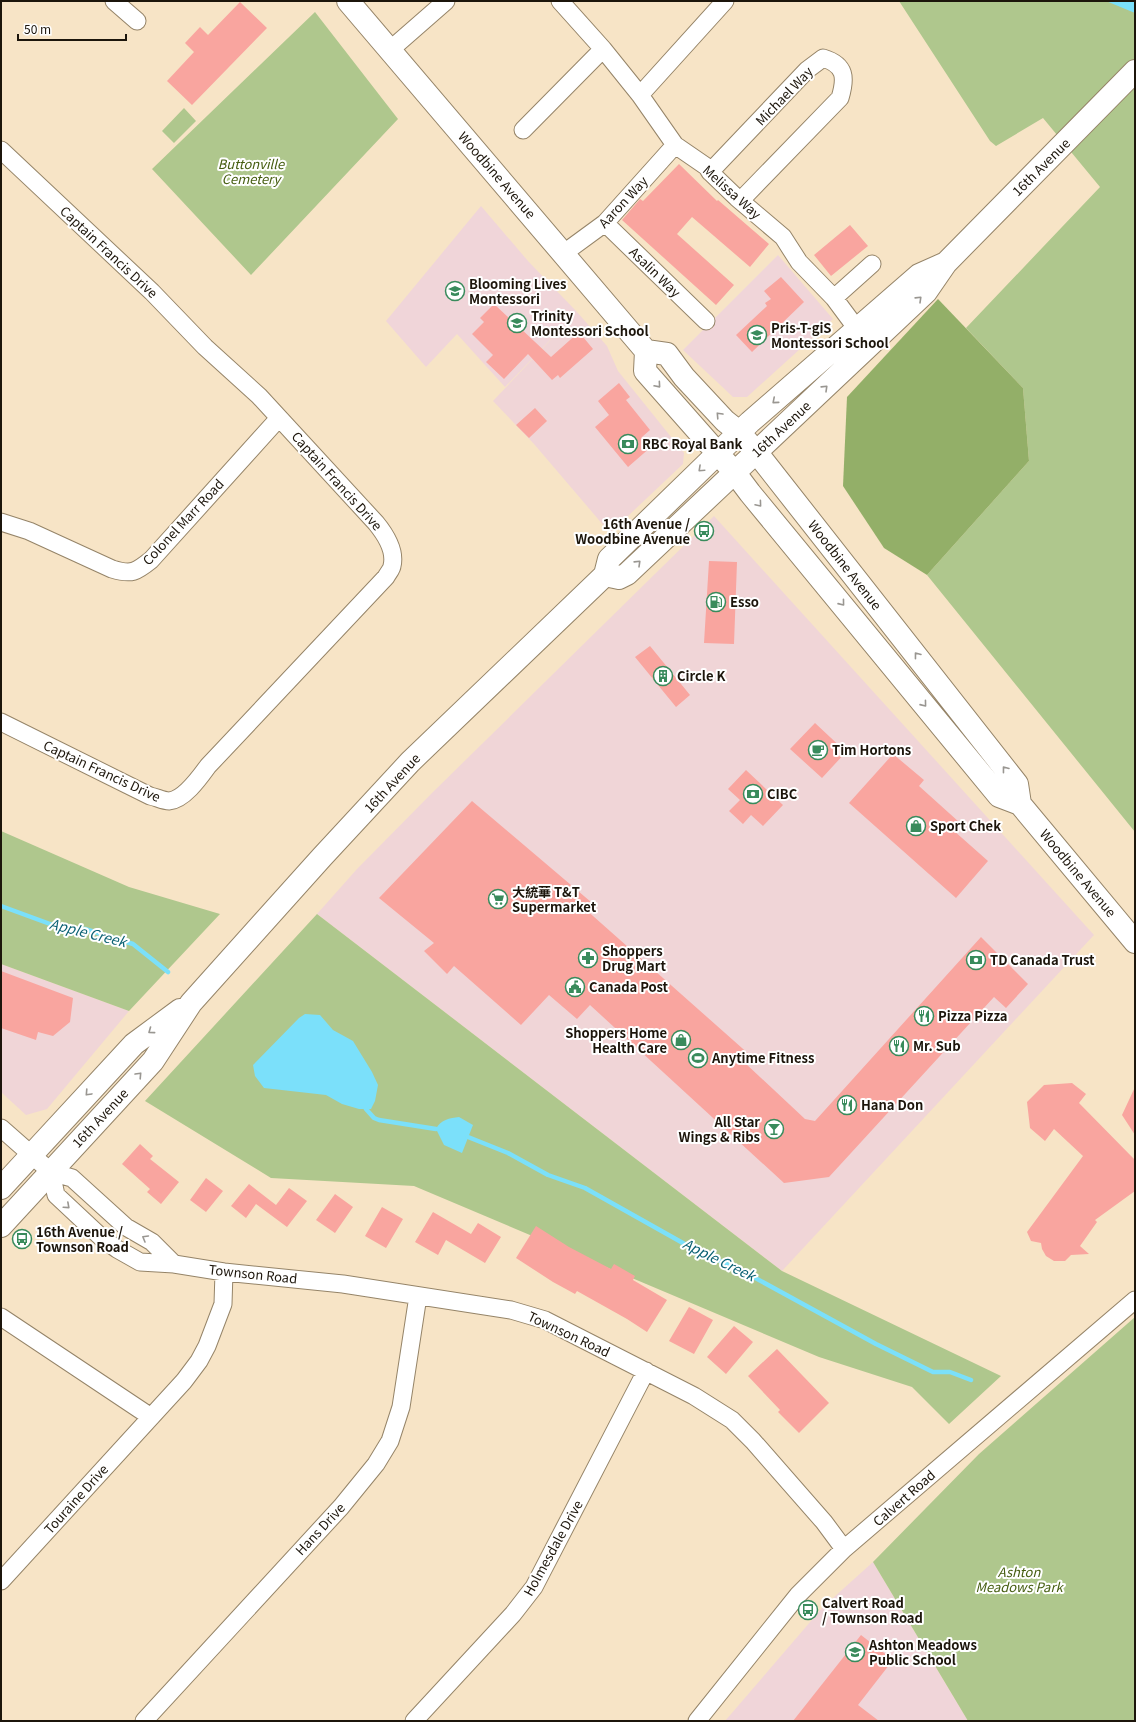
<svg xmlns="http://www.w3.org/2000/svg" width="1136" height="1722" font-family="Georgia,'Noto Sans SC',serif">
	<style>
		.commercial { fill: #f0d5d7 }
		.education { fill: #f0d5d9 }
		.green { fill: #afc78d }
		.forest { fill: #93af68 }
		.water { fill: #7be0fa }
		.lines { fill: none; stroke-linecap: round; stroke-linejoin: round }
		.stream { stroke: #7be0fa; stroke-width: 4.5 }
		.building { fill: #f9a59f }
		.minor-casing { stroke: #958468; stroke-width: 19 }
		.major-casing { stroke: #958468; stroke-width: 24 }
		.minor { stroke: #fff; stroke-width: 17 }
		.major { stroke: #fff; stroke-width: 22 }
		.oneway { stroke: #999691 }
		.labels { text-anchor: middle; stroke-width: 4; stroke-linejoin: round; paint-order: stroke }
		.street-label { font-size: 13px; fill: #1c150b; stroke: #fff }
		.park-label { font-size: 13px; font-style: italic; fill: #465e11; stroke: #fff }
		.poi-label { font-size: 13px; font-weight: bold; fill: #1c150b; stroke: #fff; text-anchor: start }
		.water-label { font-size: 14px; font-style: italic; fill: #0c6274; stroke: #fff }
	</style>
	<rect width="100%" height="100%" fill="#f7e4c6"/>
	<path class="commercial" d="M 577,312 L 607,346 L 618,371 L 684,453 L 683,464 L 610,533 L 534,444 L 493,401 Z
		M 714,516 L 1094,935 L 782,1271 L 317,914 L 357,869 L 432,793 Z
		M 1,964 L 129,1011 L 47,1109 L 26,1115 L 1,1092 Z"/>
	<path class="education" d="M 481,206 L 528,261 L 577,312 L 505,387 L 457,334 L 426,367 L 386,321 Z
		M 778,255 L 833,319 L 747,397 L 733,397 L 683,350 Z
		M 873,1562 L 968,1721 L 725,1721 L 823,1607 Z"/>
	<path class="green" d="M 899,1 L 1135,1 L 1135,832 L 927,575 L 1029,461 L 1023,388 L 966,328 L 1100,187 L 1043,118 L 996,146 L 990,141 Z
		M 315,12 L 398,119 L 251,275 L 152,169 Z
		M 184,108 L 196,121 L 174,143 L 162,131 Z
		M 1,831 L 129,887 L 220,914 L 129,1011 L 1,964 Z
		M 317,914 L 782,1271 L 1001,1376 L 949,1424 L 912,1387 L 819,1357 L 414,1186 L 271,1178 L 145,1101 Z
		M 1135,1317 L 1135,1721 L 968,1721 L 873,1562 L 979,1454 Z"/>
	<path class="forest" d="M 938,299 L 1023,388 L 1029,461 L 927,575 L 884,548 L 843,486 L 847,397 Z"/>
	<path class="water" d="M 1106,1 L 1135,1 L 1135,13 Z
		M 305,1014 L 320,1015 L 333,1030 L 353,1041 L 372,1072 L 378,1085 L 375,1101 L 371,1109 L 359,1109 L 342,1104 L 326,1095 L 264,1088 L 255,1076 L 253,1065 L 299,1018 Z
		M 459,1117 L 473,1125 L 462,1153 L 444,1145 L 436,1129 C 440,1120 450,1118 459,1117 Z"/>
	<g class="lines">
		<path class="stream" d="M 1,906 L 61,928 L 85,929 L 133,944 L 168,972
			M 366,1109 L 374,1118 L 379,1120 L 436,1129
			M 468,1137 L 508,1153 L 548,1175 L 585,1188 L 690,1247 L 748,1274 L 876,1344 L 933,1372 L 950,1372 L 971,1380"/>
	</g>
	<path class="building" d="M 240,2 L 267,28 L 192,105 L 167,81 L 194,52 L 185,43 L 200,27 L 208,35 Z
		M 679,164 L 717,201 L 718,200 L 769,244 L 750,267 L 692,217 L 677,234 L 734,285 L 716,305 L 622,220 L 640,199 L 643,201 Z
		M 850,225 L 868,246 L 831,276 L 814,255 Z
		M 781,277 L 804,302 L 752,352 L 736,335 L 767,306 L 765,303 L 771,299 L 764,291 Z
		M 494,304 L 509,318 L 512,316 L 520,324 L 518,326 L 551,357 L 579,332 L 593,349 L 560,378 L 558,375 L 552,380 L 528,354 L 504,379 L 486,362 L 493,355 L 472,334 L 484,322 L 480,318 Z
		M 619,383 L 630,397 L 626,400 L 650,430 L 642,437 L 651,447 L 628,467 L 595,427 L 609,415 L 598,401 Z
		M 535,408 L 547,421 L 529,438 L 516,425 Z
		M 709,561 L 737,562 L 734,644 L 704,643 Z
		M 650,646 L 690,695 L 676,707 L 635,657 Z
		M 815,723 L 846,752 L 822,778 L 790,749 Z
		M 893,754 L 924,780 L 919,786 L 959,822 L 953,830 L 988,861 L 956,898 L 849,803 Z
		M 746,770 L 783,805 L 763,826 L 751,815 L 743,824 L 729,811 L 740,800 L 728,789 Z
		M 472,801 L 591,902 L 584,908 L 751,1056 L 745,1063 L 805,1119 L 815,1121 L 981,937 L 1028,984 L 1006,1008 L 994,997 L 829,1177 L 784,1183 L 590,1005 L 577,1019 L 549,995 L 521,1025 L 454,966 L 447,974 L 424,951 L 434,943 L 379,898 Z
		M 1,971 L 73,998 L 70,1022 L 53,1036 L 38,1032 L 36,1040 L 1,1028 Z
		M 1072,1083 L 1086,1094 L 1079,1103 L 1135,1160 L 1135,1191 L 1095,1220 L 1097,1222 L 1080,1246 L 1089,1254 L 1071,1255 L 1065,1261 L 1054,1261 L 1046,1256 L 1042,1249 L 1041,1243 L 1031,1241 L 1027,1232 L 1083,1156 L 1054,1129 L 1045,1141 L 1030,1128 L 1027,1102 L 1044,1085 Z
		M 1135,1087 L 1135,1135 L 1122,1115 Z
		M 140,1144 L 153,1156 L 150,1159 L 179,1182 L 161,1204 L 147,1192 L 150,1189 L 122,1164 Z
		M 206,1178 L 223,1191 L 206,1212 L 190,1200 Z
		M 249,1184 L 276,1205 L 289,1188 L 307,1201 L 287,1227 L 256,1204 L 246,1218 L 231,1206 Z
		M 335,1194 L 353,1207 L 335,1233 L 316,1220 Z
		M 382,1207 L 403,1219 L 386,1248 L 365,1236 Z
		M 433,1212 L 471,1234 L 478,1223 L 501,1237 L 485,1263 L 446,1240 L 438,1255 L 415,1242 Z
		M 536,1226 L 569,1247 L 611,1269 L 614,1264 L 635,1276 L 633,1280 L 667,1300 L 647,1332 L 627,1319 L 577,1291 L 575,1294 L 553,1282 L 516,1258 Z
		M 689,1307 L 713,1320 L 694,1354 L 669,1341 Z
		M 734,1326 L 753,1342 L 726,1374 L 707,1357 Z
		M 777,1349 L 829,1403 L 799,1433 L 778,1412 L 780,1410 L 748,1376 Z
		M 861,1635 L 893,1660 L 858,1705 L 879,1721 L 793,1721 Z"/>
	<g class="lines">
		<defs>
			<path id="minor" d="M 114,1 L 137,21
				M 560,1 L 603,49 L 640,95 L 675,145 L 707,167 L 710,172 L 737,198 L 783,237 L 799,262 L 834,298 L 857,329
				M 390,50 L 446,1
				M 640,95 L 725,1
				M 523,130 L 603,49
				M 1,150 L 152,292 L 205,347 L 259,396 L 376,523 C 385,534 396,550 392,566 C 392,569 388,573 386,577 L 208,766 C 200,777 184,800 169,801 C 163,801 156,797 150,796 L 1,722
				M 710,172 L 807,70 L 823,58 C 846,65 846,78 840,98 L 741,200
				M 605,223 L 706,321
				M 564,253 L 605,223 L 675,145
				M 834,298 L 872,264
				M 1,522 L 29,531 L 112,569 C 132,575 136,572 151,560 L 279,418
				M 1,1128 L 51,1172 L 72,1178 L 126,1227 L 152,1242 L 174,1264
				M 51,1172 L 56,1195 L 102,1238 L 117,1249 L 140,1262 L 174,1264 L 224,1272 L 343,1284 L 511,1310 L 545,1320 L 694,1396 L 732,1420 L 753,1441 L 824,1522 L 844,1549
				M 1,1317 L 151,1417
				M 1,1581 L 184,1381 L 199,1361 L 207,1346 L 223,1304 L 224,1272
				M 144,1721 L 341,1507 L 376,1464 L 390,1441 L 401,1407 L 418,1296
				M 414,1721 L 513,1614 L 534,1587 L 646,1371
				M 697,1721 L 798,1595 L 844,1549 L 1135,1300"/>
			<path id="major" d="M 348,1 L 646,351 L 645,371 L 735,473 L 750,493 L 999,796 L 1020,804
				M 646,351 L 667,354 L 684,377 L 725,421 L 739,432 L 757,453 L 1017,784 L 1020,804 L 1135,942
				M 605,575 L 619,578 L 627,574 L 926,292 L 946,263 L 1135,71
				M 1,1188 L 134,1044 L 180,1010
				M 1,1226 L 153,1061 L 191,1003 L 322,857 L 410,762 L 605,575 L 609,559 L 750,422 L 919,275 L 946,263"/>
		</defs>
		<use href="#minor" class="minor-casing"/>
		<use href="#major" class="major-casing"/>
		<use href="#minor" class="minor"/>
		<use href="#major" class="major"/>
	</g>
	<defs><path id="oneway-chevron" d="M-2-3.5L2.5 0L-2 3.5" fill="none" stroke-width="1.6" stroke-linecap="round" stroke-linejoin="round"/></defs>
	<g class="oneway">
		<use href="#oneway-chevron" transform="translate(919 299) rotate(-44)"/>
		<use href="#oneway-chevron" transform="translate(658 385) rotate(49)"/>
		<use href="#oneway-chevron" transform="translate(825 388) rotate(-44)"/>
		<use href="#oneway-chevron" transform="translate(775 401) rotate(139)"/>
		<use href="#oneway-chevron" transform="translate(719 415) rotate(-133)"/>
		<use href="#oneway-chevron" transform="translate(701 469) rotate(137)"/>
		<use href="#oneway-chevron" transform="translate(759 504) rotate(50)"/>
		<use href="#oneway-chevron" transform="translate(638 563) rotate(-44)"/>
		<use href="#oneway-chevron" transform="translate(842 603) rotate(51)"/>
		<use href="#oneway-chevron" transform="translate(917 655) rotate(-128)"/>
		<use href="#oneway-chevron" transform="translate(924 704) rotate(51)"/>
		<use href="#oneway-chevron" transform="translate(1005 769) rotate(-128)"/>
		<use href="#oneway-chevron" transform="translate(151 1031) rotate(144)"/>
		<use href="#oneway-chevron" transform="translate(139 1075) rotate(-47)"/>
		<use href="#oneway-chevron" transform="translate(88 1093) rotate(133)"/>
		<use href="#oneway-chevron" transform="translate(67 1206) rotate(42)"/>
		<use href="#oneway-chevron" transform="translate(145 1238) rotate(-150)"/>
	</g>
	<defs>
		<symbol id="school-ring" viewBox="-11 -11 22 22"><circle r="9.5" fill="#fff" stroke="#398b5c" stroke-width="1.5"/><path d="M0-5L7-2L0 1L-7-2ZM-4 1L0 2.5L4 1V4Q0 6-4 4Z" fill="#398b5c"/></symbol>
		<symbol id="bank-ring" viewBox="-11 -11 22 22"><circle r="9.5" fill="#fff" stroke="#398b5c" stroke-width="1.5"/><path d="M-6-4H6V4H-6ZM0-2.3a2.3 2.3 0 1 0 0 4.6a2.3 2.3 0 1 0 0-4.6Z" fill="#398b5c"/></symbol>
		<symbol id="bus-ring" viewBox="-11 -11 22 22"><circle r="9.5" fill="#fff" stroke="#398b5c" stroke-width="1.5"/><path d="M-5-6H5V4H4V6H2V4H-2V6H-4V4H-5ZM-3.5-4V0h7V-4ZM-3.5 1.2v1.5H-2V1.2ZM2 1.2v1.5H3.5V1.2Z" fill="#398b5c"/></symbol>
		<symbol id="fuel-ring" viewBox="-11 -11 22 22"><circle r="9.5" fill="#fff" stroke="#398b5c" stroke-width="1.5"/><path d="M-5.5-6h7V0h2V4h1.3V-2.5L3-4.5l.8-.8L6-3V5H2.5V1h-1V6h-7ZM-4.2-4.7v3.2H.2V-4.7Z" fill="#398b5c"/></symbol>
		<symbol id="building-ring" viewBox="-11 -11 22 22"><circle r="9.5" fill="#fff" stroke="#398b5c" stroke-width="1.5"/><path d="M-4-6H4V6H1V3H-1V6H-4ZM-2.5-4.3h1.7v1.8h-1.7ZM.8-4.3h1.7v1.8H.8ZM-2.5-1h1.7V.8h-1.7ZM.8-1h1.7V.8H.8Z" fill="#398b5c"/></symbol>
		<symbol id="cafe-ring" viewBox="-11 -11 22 22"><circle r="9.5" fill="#fff" stroke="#398b5c" stroke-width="1.5"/><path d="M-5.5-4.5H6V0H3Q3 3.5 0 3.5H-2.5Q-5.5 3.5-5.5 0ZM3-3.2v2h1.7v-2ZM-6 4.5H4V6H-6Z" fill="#398b5c"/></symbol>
		<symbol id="shop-ring" viewBox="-11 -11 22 22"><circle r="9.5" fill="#fff" stroke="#398b5c" stroke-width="1.5"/><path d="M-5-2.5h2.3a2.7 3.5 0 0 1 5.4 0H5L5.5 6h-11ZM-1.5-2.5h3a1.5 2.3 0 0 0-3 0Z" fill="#398b5c"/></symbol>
		<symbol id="supermarket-ring" viewBox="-11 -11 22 22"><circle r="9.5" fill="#fff" stroke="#398b5c" stroke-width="1.5"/><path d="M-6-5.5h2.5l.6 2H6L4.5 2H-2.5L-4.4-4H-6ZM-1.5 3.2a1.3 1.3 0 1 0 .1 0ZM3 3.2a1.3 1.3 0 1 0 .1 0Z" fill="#398b5c"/></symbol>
		<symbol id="pharmacy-ring" viewBox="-11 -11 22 22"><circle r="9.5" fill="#fff" stroke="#398b5c" stroke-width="1.5"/><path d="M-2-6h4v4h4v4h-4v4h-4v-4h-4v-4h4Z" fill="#398b5c"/></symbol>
		<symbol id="civic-ring" viewBox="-11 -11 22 22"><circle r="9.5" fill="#fff" stroke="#398b5c" stroke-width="1.5"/><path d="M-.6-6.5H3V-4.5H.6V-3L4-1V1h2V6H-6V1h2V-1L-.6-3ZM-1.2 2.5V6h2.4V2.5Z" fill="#398b5c"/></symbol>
		<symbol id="restaurant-ring" viewBox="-11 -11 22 22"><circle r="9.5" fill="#fff" stroke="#398b5c" stroke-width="1.5"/><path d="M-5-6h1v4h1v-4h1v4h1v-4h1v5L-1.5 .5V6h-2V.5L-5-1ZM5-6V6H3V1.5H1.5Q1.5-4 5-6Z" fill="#398b5c"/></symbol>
		<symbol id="stadium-ring" viewBox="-11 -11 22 22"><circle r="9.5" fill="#fff" stroke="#398b5c" stroke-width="1.5"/><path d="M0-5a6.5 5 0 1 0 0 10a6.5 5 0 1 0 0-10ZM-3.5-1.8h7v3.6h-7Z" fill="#398b5c"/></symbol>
		<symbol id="bar-ring" viewBox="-11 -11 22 22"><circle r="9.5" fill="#fff" stroke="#398b5c" stroke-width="1.5"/><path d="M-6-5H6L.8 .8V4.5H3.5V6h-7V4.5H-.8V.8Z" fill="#398b5c"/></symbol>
	</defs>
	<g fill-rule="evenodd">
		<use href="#school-ring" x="444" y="280" width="22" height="22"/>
		<use href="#school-ring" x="506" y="312" width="22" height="22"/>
		<use href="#school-ring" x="746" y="324" width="22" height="22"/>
		<use href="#bank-ring" x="617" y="433" width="22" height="22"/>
		<use href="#bus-ring" x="693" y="520" width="22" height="22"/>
		<use href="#fuel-ring" x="705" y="591" width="22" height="22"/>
		<use href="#building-ring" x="652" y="665" width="22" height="22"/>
		<use href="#cafe-ring" x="807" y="739" width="22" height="22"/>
		<use href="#bank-ring" x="742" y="783" width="22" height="22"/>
		<use href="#shop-ring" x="905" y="815" width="22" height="22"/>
		<use href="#supermarket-ring" x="487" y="888" width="22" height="22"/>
		<use href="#pharmacy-ring" x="577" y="947" width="22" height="22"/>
		<use href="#bank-ring" x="965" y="949" width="22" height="22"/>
		<use href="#civic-ring" x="564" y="976" width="22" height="22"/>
		<use href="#restaurant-ring" x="913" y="1005" width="22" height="22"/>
		<use href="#shop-ring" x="670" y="1029" width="22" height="22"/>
		<use href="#restaurant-ring" x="888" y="1035" width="22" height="22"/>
		<use href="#stadium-ring" x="687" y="1047" width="22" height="22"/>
		<use href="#restaurant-ring" x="836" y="1094" width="22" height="22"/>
		<use href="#bar-ring" x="763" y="1118" width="22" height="22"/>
		<use href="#bus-ring" x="11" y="1228" width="22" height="22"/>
		<use href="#bus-ring" x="797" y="1599" width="22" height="22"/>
		<use href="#school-ring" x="844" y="1641" width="22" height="22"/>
	</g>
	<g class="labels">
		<g class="street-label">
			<text transform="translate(784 96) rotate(-46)" y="5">Michael Way</text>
			<text transform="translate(1041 167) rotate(-45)" y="5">16th Avenue</text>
			<text transform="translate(497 175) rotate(49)" y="5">Woodbine Avenue</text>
			<text transform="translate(732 192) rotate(42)" y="5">Melissa Way</text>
			<text transform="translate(623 202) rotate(-47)" y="5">Aaron Way</text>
			<text transform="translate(109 252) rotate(43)" y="5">Captain Francis Drive</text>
			<text transform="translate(655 272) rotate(44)" y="5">Asalin Way</text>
			<text transform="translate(781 429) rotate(-43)" y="5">16th Avenue</text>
			<text transform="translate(337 481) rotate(48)" y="5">Captain Francis Drive</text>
			<text transform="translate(183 522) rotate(-47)" y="5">Colonel Marr Road</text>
			<text transform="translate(845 565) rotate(52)" y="5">Woodbine Avenue</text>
			<text transform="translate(102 771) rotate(25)" y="5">Captain Francis Drive</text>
			<text transform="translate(392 783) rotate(-47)" y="5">16th Avenue</text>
			<text transform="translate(1078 873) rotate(50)" y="5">Woodbine Avenue</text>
			<text transform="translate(100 1118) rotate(-47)" y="5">16th Avenue</text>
			<text transform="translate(253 1274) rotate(6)" y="5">Townson Road</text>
			<text transform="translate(569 1334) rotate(25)" y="5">Townson Road</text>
			<text transform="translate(904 1498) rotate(-41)" y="5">Calvert Road</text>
			<text transform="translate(76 1499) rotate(-48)" y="5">Touraine Drive</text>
			<text transform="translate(320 1529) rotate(-47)" y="5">Hans Drive</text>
			<text transform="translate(553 1548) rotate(-61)" y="5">Holmesdale Drive</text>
		</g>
		<g class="park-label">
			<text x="251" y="169">Buttonville<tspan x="251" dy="15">Cemetery</tspan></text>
			<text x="1019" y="1577">Ashton<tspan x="1019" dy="15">Meadows Park</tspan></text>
		</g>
		<g class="poi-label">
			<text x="469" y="289">Blooming Lives<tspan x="469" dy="15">Montessori</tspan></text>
			<text x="531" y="321">Trinity<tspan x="531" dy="15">Montessori School</tspan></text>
			<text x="771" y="333">Pris-T-giS<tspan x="771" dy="15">Montessori School</tspan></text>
			<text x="642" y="449">RBC Royal Bank</text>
			<text x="690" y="529" text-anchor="end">16th Avenue /<tspan x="690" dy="15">Woodbine Avenue</tspan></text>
			<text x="730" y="607">Esso</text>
			<text x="677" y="681">Circle K</text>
			<text x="832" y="755">Tim Hortons</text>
			<text x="767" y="799">CIBC</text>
			<text x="930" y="831">Sport Chek</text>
			<text x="512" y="897">大統華 T&amp;T<tspan x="512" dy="15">Supermarket</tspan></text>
			<text x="602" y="956">Shoppers<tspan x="602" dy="15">Drug Mart</tspan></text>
			<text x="990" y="965">TD Canada Trust</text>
			<text x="589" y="992">Canada Post</text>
			<text x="938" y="1021">Pizza Pizza</text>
			<text x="667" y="1038" text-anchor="end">Shoppers Home<tspan x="667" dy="15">Health Care</tspan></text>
			<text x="913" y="1051">Mr. Sub</text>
			<text x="712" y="1063">Anytime Fitness</text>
			<text x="861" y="1110">Hana Don</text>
			<text x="760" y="1127" text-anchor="end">All Star<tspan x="760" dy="15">Wings &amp; Ribs</tspan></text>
			<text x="36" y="1237">16th Avenue /<tspan x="36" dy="15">Townson Road</tspan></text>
			<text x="822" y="1608">Calvert Road<tspan x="822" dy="15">/ Townson Road</tspan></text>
			<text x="869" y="1650">Ashton Meadows<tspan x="869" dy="15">Public School</tspan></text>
		</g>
		<g class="water-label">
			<text transform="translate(88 933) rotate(14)" y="5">Apple Creek</text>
			<text transform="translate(719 1260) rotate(26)" y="5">Apple Creek</text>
		</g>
	</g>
	<rect width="1136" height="1722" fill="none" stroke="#1c150b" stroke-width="4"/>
	<path d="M18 34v6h108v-6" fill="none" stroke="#1c150b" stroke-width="2"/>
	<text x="24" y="34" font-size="12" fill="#1c150b" stroke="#ffffff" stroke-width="3" paint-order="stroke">50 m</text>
</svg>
